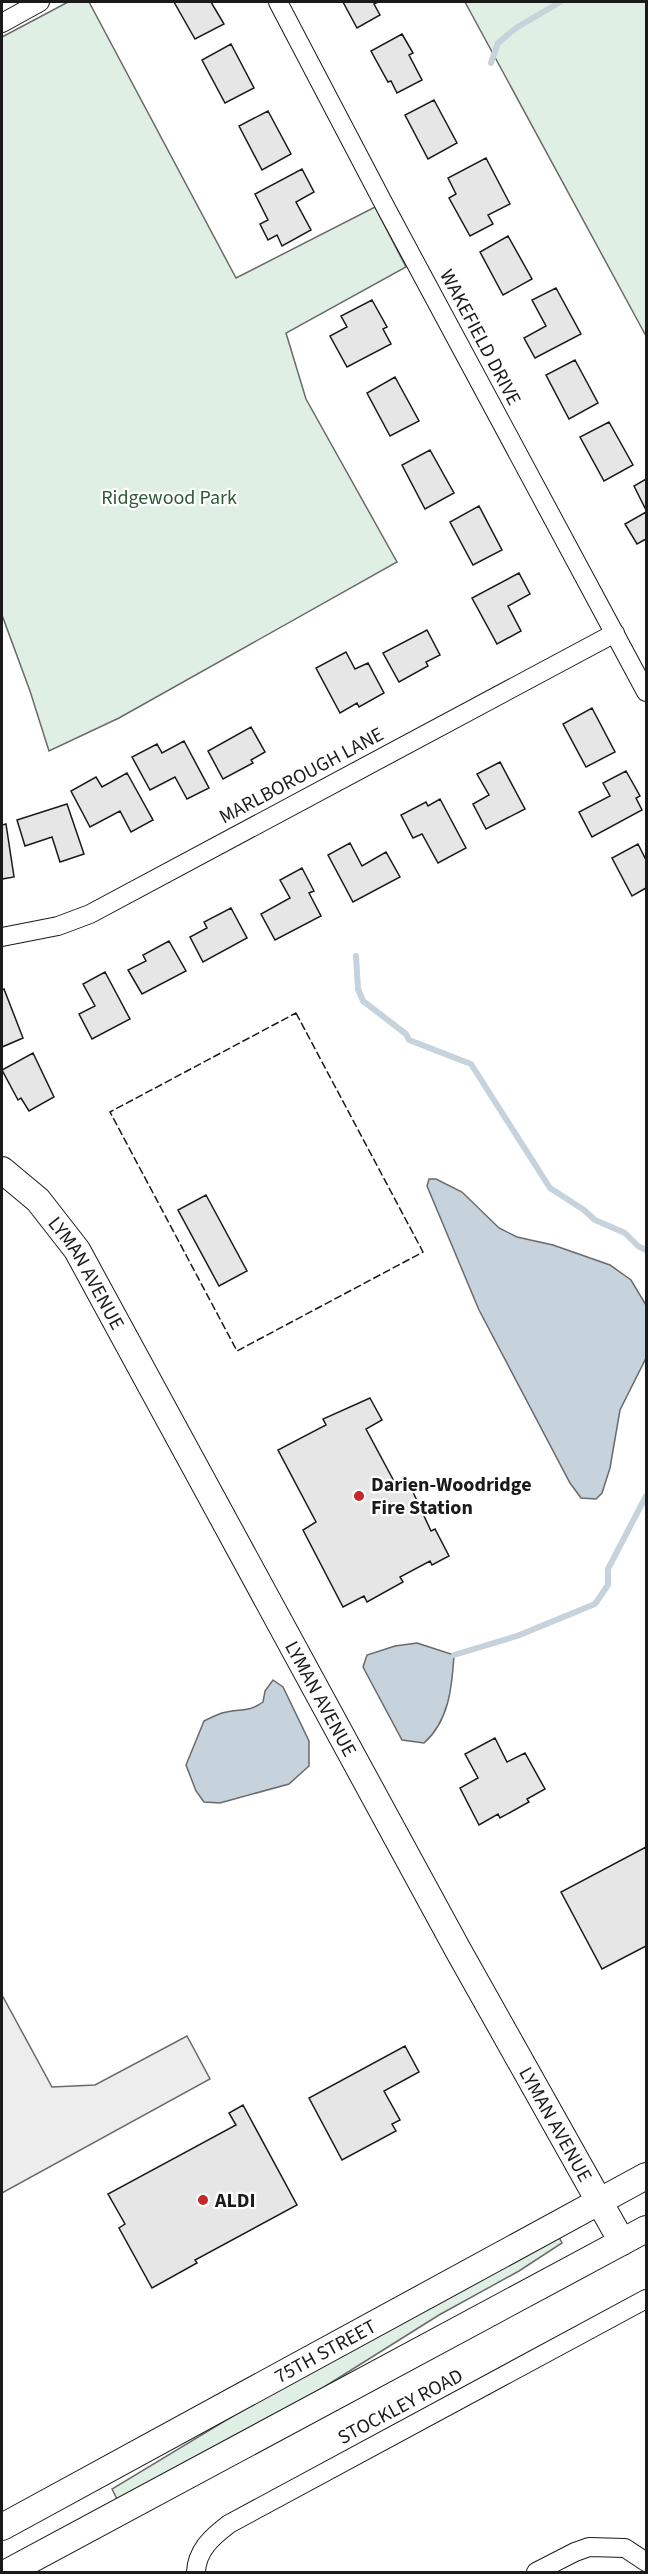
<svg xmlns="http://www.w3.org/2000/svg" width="648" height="2574" font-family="'Source Sans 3',sans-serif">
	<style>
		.green { fill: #e0efe3; stroke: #6a6a6a; stroke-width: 1.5 }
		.parking { fill: #ededed; stroke: #6a6a6a; stroke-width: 1.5 }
		.water { fill: #c6d2dc; stroke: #6a6a6a; stroke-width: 1.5 }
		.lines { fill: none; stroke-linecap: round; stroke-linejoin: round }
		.stream { stroke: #c6d2dc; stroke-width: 6 }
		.building { fill: #e6e6e6; stroke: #1a1a1a; stroke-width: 1.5 }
		.street-casing { stroke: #1a1a1a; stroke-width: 20 }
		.secondary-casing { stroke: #1a1a1a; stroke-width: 28 }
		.street { stroke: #fff; stroke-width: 18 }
		.secondary { stroke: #fff; stroke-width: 26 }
		.fence { stroke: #1a1a1a; stroke-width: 1.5; stroke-dasharray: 8 3; stroke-linecap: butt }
		.poi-dot { fill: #c62828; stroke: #fff; stroke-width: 2 }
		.labels { text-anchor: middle; stroke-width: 4.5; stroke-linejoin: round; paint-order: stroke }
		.street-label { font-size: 20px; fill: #1a1a1a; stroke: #fff }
		.park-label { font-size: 20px; fill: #2b5a34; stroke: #fff }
		.poi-label { font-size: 20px; font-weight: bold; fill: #1a1a1a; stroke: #fff; text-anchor: start }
	</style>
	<rect width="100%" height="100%" fill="#fff"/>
	<path class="green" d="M 68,2 L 89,2 L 236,278 L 375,207 L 406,267 L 286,333 L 306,399 L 397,562 L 119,718 L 49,751 L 30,691 L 2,615 L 2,37 Z
		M 465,2 L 646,2 L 646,336 Z
		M 559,2237 L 562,2243 L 519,2271 L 439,2315 L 289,2409 L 118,2501 L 112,2489 L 271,2393 Z"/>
	<path class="parking" d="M 2,1995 L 52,2087 L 95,2085 L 187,2036 L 210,2079 L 2,2193 Z"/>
	<path class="water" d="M 429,1179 L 436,1179 L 462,1192 L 499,1228 L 517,1237 L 553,1245 L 610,1265 L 631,1280 L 646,1305 L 646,1358 L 620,1410 L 610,1468 L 602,1493 L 596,1499 L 581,1498 L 570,1483 L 479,1310 L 427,1186 Z
		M 417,1643 L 454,1655 C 452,1687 449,1721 424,1743 L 402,1740 L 363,1667 L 367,1655 L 395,1646 Z
		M 273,1680 L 283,1687 L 309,1741 L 309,1766 L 289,1784 L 220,1803 L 204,1802 L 196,1791 L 186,1765 L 204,1721 C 210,1718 216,1715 222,1713 C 239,1708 248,1713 263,1702 L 265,1691 Z"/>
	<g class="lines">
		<path class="stream" d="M 491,63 L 498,43 L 516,28 L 560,2
			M 356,956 L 358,989 L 363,1001 L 406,1034 L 409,1040 L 471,1064 L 550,1188 L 584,1210 L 595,1220 L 625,1233 L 638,1246 L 646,1250
			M 454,1655 L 517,1636 L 595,1604 L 608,1585 L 608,1569 L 646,1496"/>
	</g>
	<path class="building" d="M 174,2 L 211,2 L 224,24 L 195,39 Z
		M 343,2 L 378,2 L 374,4 L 380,15 L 357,28 Z
		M 402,34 L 413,53 L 409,55 L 422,80 L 397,93 L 391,81 L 388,82 L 371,51 Z
		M 231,44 L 254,88 L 225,103 L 202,60 Z
		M 434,100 L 457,143 L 428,159 L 405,115 Z
		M 268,111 L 291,154 L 262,170 L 239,126 Z
		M 486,158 L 510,204 L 488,215 L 493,224 L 470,236 L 449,198 L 456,194 L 448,178 Z
		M 302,169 L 314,192 L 296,202 L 311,230 L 282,246 L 277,235 L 268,240 L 260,224 L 268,220 L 255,194 Z
		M 508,236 L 532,279 L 503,295 L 480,252 Z
		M 556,288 L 581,334 L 535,358 L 524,338 L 546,326 L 532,300 Z
		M 372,300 L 387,327 L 383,329 L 391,344 L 347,367 L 330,336 L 347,327 L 341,316 Z
		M 575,360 L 598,403 L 569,419 L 546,375 Z
		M 395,377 L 419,421 L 390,436 L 367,393 Z
		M 609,422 L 633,465 L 604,481 L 580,437 Z
		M 430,450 L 454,493 L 425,509 L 402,465 Z
		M 646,479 L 646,510 L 634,486 Z
		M 479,506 L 502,550 L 473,565 L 450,522 Z
		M 646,512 L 646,539 L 637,544 L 625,524 Z
		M 519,573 L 530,594 L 508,606 L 521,631 L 497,644 L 472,598 Z
		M 427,630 L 440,655 L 426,662 L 428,666 L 399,682 L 383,653 Z
		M 346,652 L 355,669 L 368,663 L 384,693 L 359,707 L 357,703 L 340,713 L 316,668 Z
		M 592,708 L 615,752 L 586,767 L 563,724 Z
		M 251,727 L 265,752 L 251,760 L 253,763 L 223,779 L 208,751 Z
		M 184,741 L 209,788 L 187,799 L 175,777 L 150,790 L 132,757 L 157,744 L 162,753 Z
		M 500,762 L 525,809 L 486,829 L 473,804 L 489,795 L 477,774 Z
		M 626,771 L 640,796 L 636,798 L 642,810 L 592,837 L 579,812 L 610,796 L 603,783 Z
		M 127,773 L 153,820 L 131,832 L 120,811 L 90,827 L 71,791 L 96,777 L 102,787 Z
		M 440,799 L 466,848 L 438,863 L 422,834 L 413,838 L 401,815 L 426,802 L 428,806 Z
		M 67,804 L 84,854 L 60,862 L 52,837 L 25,846 L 17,820 Z
		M 6,824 L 14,877 L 2,879 L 2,825 Z
		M 350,843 L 362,866 L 386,852 L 400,877 L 353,902 L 328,855 Z
		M 638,844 L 646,860 L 646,888 L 632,896 L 612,858 Z
		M 302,868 L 314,891 L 309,893 L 321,916 L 275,940 L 261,914 L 290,898 L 280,880 Z
		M 231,908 L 247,938 L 203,962 L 190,937 L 207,928 L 204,922 Z
		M 169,941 L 186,971 L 142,994 L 128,970 L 146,961 L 143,955 Z
		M 105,972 L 130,1019 L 92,1039 L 79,1014 L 95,1006 L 83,984 Z
		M 4,989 L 23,1038 L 2,1047 L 2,990 Z
		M 33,1053 L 54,1097 L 29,1111 L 21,1098 L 18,1100 L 2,1070 Z
		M 206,1195 L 247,1271 L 219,1286 L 178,1210 Z
		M 370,1398 L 382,1420 L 366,1429 L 395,1483 L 406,1477 L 431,1531 L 435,1529 L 449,1556 L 432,1565 L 430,1561 L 400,1577 L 403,1582 L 367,1602 L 364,1596 L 343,1607 L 303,1530 L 316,1522 L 278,1450 L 326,1425 L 323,1419 Z
		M 495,1738 L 507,1762 L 525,1753 L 545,1789 L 527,1799 L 529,1802 L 500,1818 L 498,1814 L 479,1825 L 460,1788 L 478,1778 L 465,1754 Z
		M 646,1847 L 646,1946 L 602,1969 L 561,1892 Z
		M 405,2046 L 419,2072 L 384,2091 L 400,2120 L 392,2124 L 396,2131 L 342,2160 L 309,2098 Z
		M 243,2105 L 297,2205 L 195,2260 L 197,2263 L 152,2288 L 119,2228 L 125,2224 L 108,2194 L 236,2125 L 229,2113 Z"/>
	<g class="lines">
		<defs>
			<path id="street" d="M 278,2 L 386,208 L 646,692
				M 2,23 L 40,2
				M 2,937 L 58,926 L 90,914 L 615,633
				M 196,2572 C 197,2550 212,2537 229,2524 L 646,2299
				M 536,2572 L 575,2552 L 589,2547 L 625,2548 L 646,2562"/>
			<g id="secondary">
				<path id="s1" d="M 2,1170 L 38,1200 L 77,1250 L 458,1950 L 622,2242"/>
				<path id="s2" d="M 2,2527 L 646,2176"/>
				<path d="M 8,2572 L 646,2229"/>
			</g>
		</defs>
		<use href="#street" class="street-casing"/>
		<use href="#secondary" class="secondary-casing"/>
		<use href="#street" class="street"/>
		<use href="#secondary" class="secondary"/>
		<path class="fence" d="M 296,1013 L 423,1252 L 237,1351 L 110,1112 Z"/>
	</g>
	<g class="poi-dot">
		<circle cx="359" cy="1496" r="6"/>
		<circle cx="203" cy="2200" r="6"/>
	</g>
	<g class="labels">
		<g class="street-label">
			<text transform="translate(481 337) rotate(62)" y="7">WAKEFIELD DRIVE</text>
			<text transform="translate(301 775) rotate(-28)" y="7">MARLBOROUGH LANE</text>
			<text dy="7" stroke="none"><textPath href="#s1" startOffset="135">LYMAN AVENUE</textPath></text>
			<text dy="7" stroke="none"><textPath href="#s1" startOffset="621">LYMAN AVENUE</textPath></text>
			<text dy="7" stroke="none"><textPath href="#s1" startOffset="1107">LYMAN AVENUE</textPath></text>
			<text dy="7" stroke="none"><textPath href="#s2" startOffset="368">75TH STREET</textPath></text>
			<text transform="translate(400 2406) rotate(-28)" y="7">STOCKLEY ROAD</text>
		</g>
		<g class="park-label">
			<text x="169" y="504">Ridgewood Park</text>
		</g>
		<g class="poi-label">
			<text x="371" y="1491">Darien-Woodridge<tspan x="371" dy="23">Fire Station</tspan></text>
			<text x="215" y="2207">ALDI</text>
		</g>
	</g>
	<rect width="648" height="2574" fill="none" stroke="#1a1a1a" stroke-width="6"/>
</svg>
